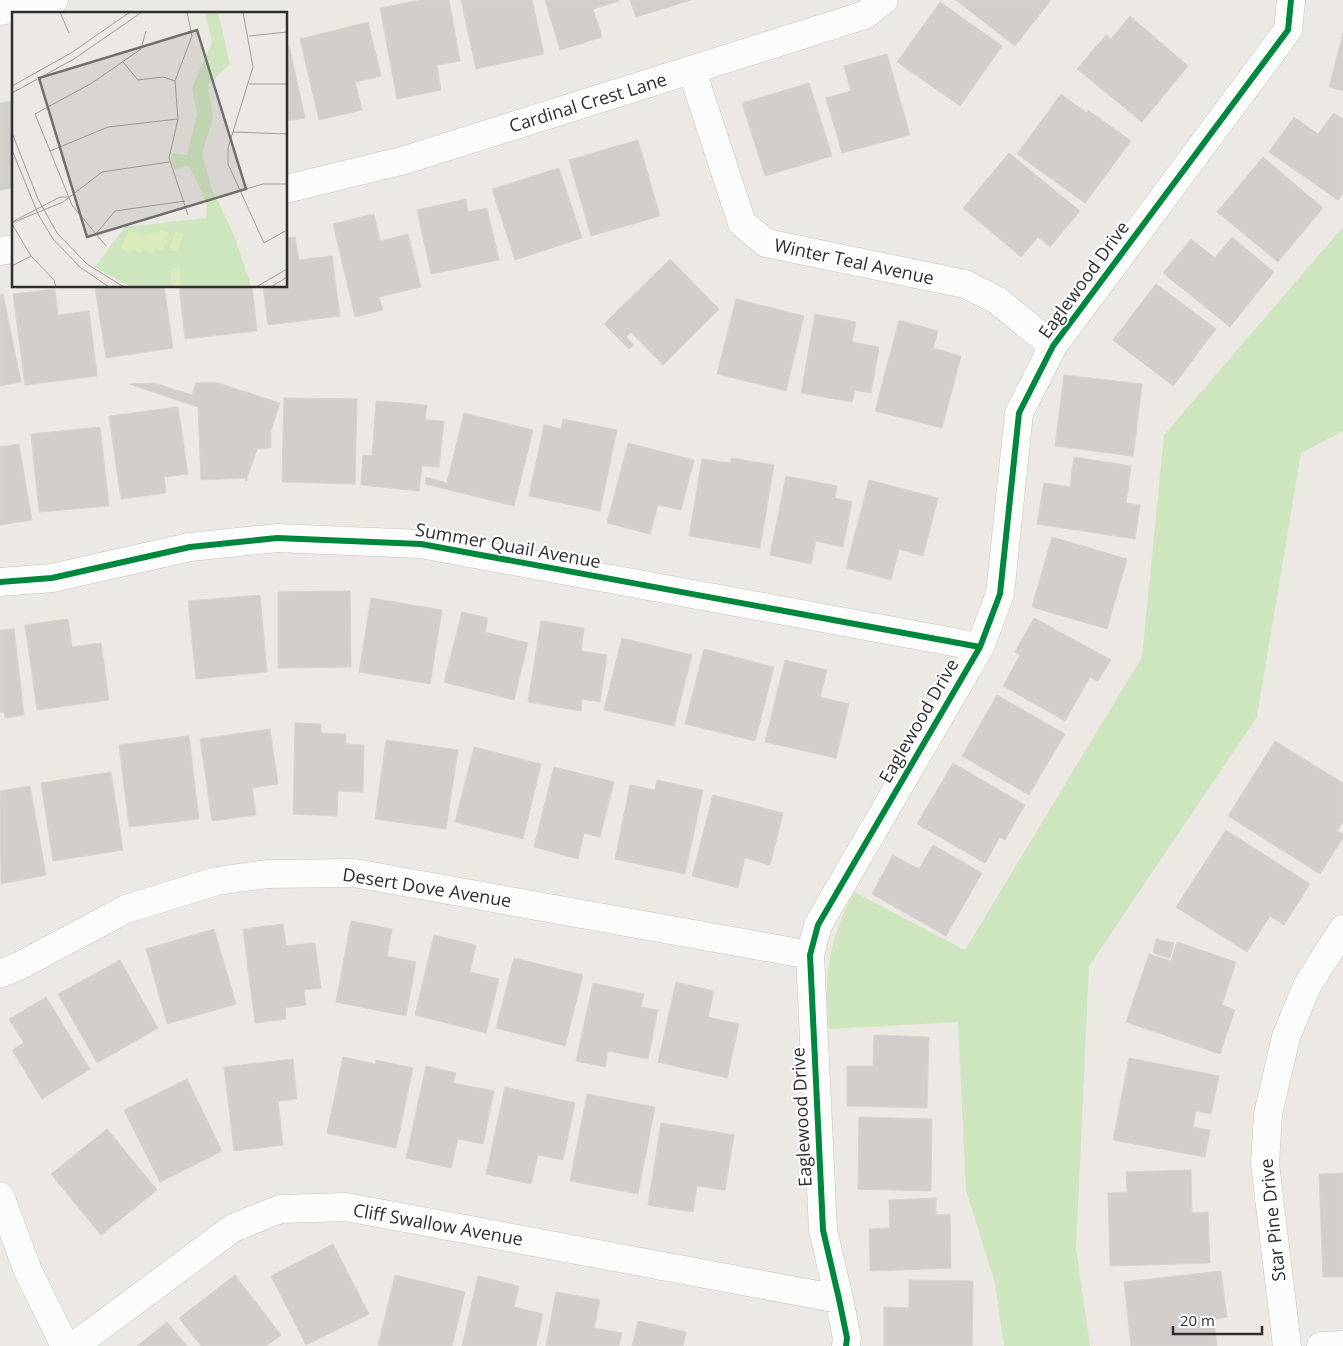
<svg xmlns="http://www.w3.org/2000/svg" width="1343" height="1346" font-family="'Open Sans',sans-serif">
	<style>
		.green { fill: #cee6be }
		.building { fill: #d1cecb; stroke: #d7d4d0 }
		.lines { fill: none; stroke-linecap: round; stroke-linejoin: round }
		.street-casing { stroke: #c5c4c5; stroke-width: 29 }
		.secondary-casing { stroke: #c5c4c5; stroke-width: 29 }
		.street { stroke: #fcfcfb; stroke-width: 28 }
		.secondary { stroke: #fcfcfb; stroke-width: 28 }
		.cycleway-casing { stroke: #fff; stroke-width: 9 }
		.cycleway { stroke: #00873e; stroke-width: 6 }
		.labels { text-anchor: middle; stroke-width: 4; stroke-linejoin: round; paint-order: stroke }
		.street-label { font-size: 18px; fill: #2e2e2e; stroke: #fff }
		.inset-road { fill: none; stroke: #a09e9b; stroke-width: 1 }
		.view { fill: #706f6e; fill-opacity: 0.15; stroke: #706f6e; stroke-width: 2.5 }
		.inset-edge { fill: none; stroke: #2e2e2e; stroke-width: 2.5 }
	</style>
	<rect width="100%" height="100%" fill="#ece8e4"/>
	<path class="green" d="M 1343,227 L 1343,431 L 1301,453 L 1257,717 L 1089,966 L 1076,1249 L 1090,1346 L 1004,1346 L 995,1283 L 966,1190 L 958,1022 L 829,1029 C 822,979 830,936 854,892 L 965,950 L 1142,657 L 1164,435 Z"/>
	<path class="building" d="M 422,0 L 449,0 L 460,61 L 437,65 L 441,90 L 397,99 L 380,8 Z
		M 461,0 L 532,0 L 544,54 L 476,69 Z
		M 545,0 L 619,0 L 619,1 L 593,9 L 602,37 L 560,50 Z
		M 630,0 L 691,0 L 636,17 Z
		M 956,0 L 1051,0 L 1015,46 Z
		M 940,2 L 1002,46 L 960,106 L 897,62 Z
		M 1130,16 L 1188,66 L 1142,122 L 1077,69 L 1106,35 L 1111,39 Z
		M 368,22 L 381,76 L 355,82 L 362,110 L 319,120 L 300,39 Z
		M 1343,33 L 1343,91 L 1329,87 Z
		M 286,45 L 289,45 L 305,118 L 286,121 Z
		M 887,54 L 910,135 L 842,153 L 826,98 L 851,91 L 844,66 Z
		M 809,83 L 832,156 L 765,176 L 742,103 Z
		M 1061,94 L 1087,113 L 1088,110 L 1131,141 L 1085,203 L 1017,154 Z
		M 14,101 L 14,188 L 0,190 L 0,103 Z
		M 1334,113 L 1343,119 L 1343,194 L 1338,200 L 1269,152 L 1294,117 L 1318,134 Z
		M 638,140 L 660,216 L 591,236 L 569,160 Z
		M 1009,153 L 1080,211 L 1050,247 L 1038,237 L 1021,257 L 963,208 Z
		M 1263,157 L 1323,208 L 1278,262 L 1217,212 Z
		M 559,168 L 582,238 L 515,260 L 492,189 Z
		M 466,199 L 468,212 L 487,208 L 499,260 L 431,274 L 417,210 Z
		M 374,214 L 380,241 L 408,234 L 421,287 L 379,297 L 383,310 L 355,317 L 333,224 Z
		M 295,237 L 299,260 L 332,256 L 340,316 L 268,325 L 263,286 L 286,286 L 286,238 Z
		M 1232,237 L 1274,272 L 1230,327 L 1163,273 L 1191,239 L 1215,258 Z
		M 670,259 L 719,309 L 663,365 L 631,332 L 626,337 L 634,345 L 629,349 L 604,324 Z
		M 1156,284 L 1216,329 L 1173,386 L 1113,340 Z
		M 164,286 L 173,348 L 106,358 L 95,287 Z
		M 179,286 L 252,286 L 257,331 L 185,339 Z
		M 55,289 L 58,315 L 89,311 L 97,376 L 25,385 L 13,294 Z
		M 3,294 L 21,382 L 0,386 L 0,295 Z
		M 736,299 L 804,316 L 786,391 L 717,374 Z
		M 815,314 L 856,322 L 852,342 L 879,347 L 871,393 L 855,390 L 852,402 L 801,393 Z
		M 899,320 L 938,331 L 933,348 L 961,356 L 942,428 L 875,411 Z
		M 1064,375 L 1142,384 L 1133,456 L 1055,446 Z
		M 154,383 L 192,395 L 196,383 L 218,383 L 280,403 L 271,431 L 271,448 L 257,449 L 246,481 L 246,478 L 201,480 L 198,407 L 129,384 Z
		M 284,398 L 357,399 L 355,484 L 282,482 Z
		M 376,401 L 427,405 L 425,420 L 444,421 L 439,467 L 422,466 L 419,491 L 361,485 L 363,455 L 372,456 Z
		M 178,407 L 188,474 L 164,477 L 166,493 L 121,499 L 109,416 Z
		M 464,413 L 533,430 L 514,506 L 425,484 L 426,477 L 447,483 Z
		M 563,419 L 617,430 L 600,511 L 529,496 L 544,425 L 561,429 Z
		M 100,427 L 109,506 L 39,512 L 31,434 Z
		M 628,443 L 694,460 L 681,510 L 658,505 L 650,534 L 607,523 Z
		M 19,444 L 32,520 L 0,525 L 0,447 Z
		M 1074,457 L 1131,466 L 1126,503 L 1140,505 L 1135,539 L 1037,524 L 1044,483 L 1070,487 Z
		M 731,458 L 774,465 L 760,548 L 689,536 L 702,459 L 731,463 Z
		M 786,476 L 837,486 L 835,498 L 852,502 L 843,547 L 816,541 L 811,564 L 770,555 Z
		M 869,480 L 938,498 L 923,556 L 899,549 L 891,580 L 846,568 Z
		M 1052,537 L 1127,559 L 1107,629 L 1032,607 Z
		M 350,591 L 351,667 L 278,668 L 278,592 Z
		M 260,595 L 267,672 L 196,679 L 188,601 Z
		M 371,598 L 442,610 L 430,684 L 359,672 Z
		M 462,612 L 488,618 L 485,632 L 528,643 L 514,700 L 444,682 Z
		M 1034,618 L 1111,660 L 1098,681 L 1090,677 L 1065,721 L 1003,686 L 1020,655 L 1015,652 Z
		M 68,619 L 72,647 L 101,643 L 109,700 L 37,710 L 25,625 Z
		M 541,621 L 584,628 L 581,651 L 607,655 L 600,702 L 582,699 L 581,711 L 528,702 Z
		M 14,629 L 24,715 L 5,718 L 4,712 L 0,712 L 0,630 Z
		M 622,638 L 692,655 L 674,726 L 604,710 Z
		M 704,649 L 774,667 L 755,741 L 685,724 Z
		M 785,660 L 827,670 L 820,697 L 849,704 L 836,758 L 765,742 Z
		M 997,695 L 1065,734 L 1029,795 L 962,756 Z
		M 295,723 L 321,724 L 321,733 L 346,734 L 346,744 L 364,745 L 363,792 L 338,791 L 337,816 L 293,814 Z
		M 270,729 L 278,784 L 252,788 L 256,815 L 212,821 L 200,739 Z
		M 189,736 L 199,819 L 129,827 L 119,745 Z
		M 386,740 L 458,750 L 446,829 L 375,819 Z
		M 1275,741 L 1343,783 L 1343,822 L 1337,831 L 1343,834 L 1343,838 L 1320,874 L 1228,816 Z
		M 474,747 L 541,764 L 523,839 L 455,822 Z
		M 953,763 L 1025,805 L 1005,840 L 1000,837 L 985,863 L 917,824 Z
		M 554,767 L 614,782 L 600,837 L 584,833 L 578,859 L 534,847 Z
		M 111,772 L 123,850 L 53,861 L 41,783 Z
		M 657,780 L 703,790 L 685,874 L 615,859 L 630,785 L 655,790 Z
		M 30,786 L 46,875 L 1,884 L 0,791 Z
		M 713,795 L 783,813 L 770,865 L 745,858 L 738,888 L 692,876 Z
		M 1226,830 L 1310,884 L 1284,925 L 1270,916 L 1247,952 L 1176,907 Z
		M 933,845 L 982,873 L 946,936 L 872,894 L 893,855 L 919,869 Z
		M 351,921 L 392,929 L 387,956 L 416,962 L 406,1016 L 336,1002 Z
		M 283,924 L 286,946 L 315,943 L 321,988 L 304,990 L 306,1005 L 285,1008 L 286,1019 L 255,1023 L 243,929 Z
		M 214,929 L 236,1004 L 167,1024 L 146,949 Z
		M 434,935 L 476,945 L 470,972 L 499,979 L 486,1033 L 415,1015 Z
		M 1156,939 L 1174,943 L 1170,958 L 1153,953 Z
		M 1177,942 L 1236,962 L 1222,1005 L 1235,1010 L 1220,1054 L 1126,1022 L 1149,954 L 1171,961 Z
		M 514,958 L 583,975 L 565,1046 L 496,1028 Z
		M 120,960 L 158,1028 L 97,1063 L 58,994 Z
		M 676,982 L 714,991 L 708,1017 L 739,1024 L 727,1078 L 658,1062 Z
		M 593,983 L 644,994 L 641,1007 L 658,1010 L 648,1059 L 608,1051 L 605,1067 L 576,1061 Z
		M 46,997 L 90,1069 L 42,1099 L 12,1050 L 24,1043 L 9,1019 Z
		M 874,1035 L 929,1037 L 927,1108 L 847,1106 L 847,1066 L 873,1066 Z
		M 343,1057 L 375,1064 L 376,1060 L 413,1068 L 396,1148 L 327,1133 Z
		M 1129,1058 L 1219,1076 L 1211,1114 L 1196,1111 L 1193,1127 L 1210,1130 L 1205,1157 L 1113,1140 Z
		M 293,1059 L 297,1099 L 278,1101 L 283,1145 L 234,1151 L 224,1067 Z
		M 426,1066 L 456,1073 L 453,1083 L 494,1091 L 483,1144 L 458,1139 L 451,1168 L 406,1158 Z
		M 187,1079 L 222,1151 L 160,1182 L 124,1110 Z
		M 505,1087 L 575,1103 L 563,1160 L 538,1155 L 531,1184 L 486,1174 Z
		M 587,1094 L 655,1107 L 638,1194 L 570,1181 Z
		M 859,1117 L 932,1119 L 931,1191 L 858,1189 Z
		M 661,1123 L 734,1135 L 725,1190 L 697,1186 L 693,1212 L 648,1205 Z
		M 107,1129 L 157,1190 L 101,1235 L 51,1174 Z
		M 1191,1170 L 1192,1213 L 1208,1212 L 1210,1263 L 1110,1266 L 1108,1193 L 1127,1192 L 1126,1172 Z
		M 1343,1173 L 1343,1277 L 1323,1277 L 1319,1174 Z
		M 936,1198 L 936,1215 L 950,1214 L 951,1268 L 870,1271 L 869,1229 L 890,1228 L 889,1200 Z
		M 333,1244 L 369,1314 L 306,1345 L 271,1276 Z
		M 1221,1271 L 1227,1317 L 1214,1319 L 1217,1346 L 1131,1346 L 1124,1282 Z
		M 235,1275 L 281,1335 L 266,1346 L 201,1346 L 179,1318 Z
		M 395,1275 L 465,1292 L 452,1346 L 378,1346 Z
		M 478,1276 L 519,1286 L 514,1307 L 543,1314 L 536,1346 L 462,1346 Z
		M 909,1280 L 973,1281 L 972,1346 L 884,1346 L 884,1307 L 909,1308 Z
		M 556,1292 L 600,1300 L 594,1328 L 622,1333 L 619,1346 L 546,1346 Z
		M 638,1321 L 686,1332 L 683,1346 L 632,1346 Z
		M 167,1322 L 187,1346 L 137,1346 Z"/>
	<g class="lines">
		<defs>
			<path id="street" d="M 692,71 L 742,223 L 766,243 L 965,284 L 997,300 L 1053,346
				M 286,189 L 405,160 L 865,15 L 884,0
				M 0,251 L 14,249
				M 0,582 L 52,578 L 190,547 L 277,538 L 421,544 L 980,647
				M 0,974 L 21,965 L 126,909 L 217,881 L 268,874 L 354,873 L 810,955
				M 0,1196 L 28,1271 L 65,1346
				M 74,1346 L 233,1228 L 280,1209 L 346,1207 L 839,1299
				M 846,1346 L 847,1338 L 839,1299 L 823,1230 L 810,955 L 818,925 L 980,647 L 1000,594 L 1019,413 L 1053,346 L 1288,30 L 1291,0
				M 1287,1346 L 1265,1164 L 1268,1114 L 1286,1037 L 1307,986 L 1343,929
				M 1321,1346 L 1343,1345"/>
			<path id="secondary" d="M 0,11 L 54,0"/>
		</defs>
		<use href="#street" class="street-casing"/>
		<use href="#secondary" class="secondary-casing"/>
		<use href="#street" class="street"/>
		<use href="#secondary" class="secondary"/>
		<defs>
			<path id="cycleway" d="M 0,582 L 52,578 L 190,547 L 277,538 L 421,544 L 980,647
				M 846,1346 L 847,1338 L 839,1299 L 823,1230 L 810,955 L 818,925 L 980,647 L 1000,594 L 1019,413 L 1053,346 L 1288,30 L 1291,0"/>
		</defs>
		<use href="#cycleway" class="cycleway-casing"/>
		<use href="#cycleway" class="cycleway"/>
	</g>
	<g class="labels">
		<g class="street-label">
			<text transform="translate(588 103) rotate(-17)" y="6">Cardinal Crest Lane</text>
			<text transform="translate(854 262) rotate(12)" y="6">Winter Teal Avenue</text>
			<text transform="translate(1084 280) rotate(-54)" y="6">Eaglewood Drive</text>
			<text transform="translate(508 546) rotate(10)" y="6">Summer Quail Avenue</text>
			<text transform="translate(919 721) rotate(-60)" y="6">Eaglewood Drive</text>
			<text transform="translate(427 888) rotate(9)" y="6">Desert Dove Avenue</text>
			<text transform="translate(802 1117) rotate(-93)" y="6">Eaglewood Drive</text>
			<text transform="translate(1273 1220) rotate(-96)" y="6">Star Pine Drive</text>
			<text transform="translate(438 1225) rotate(10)" y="6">Cliff Swallow Avenue</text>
		</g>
	</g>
	<g transform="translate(12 12)">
		<rect width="275" height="275" fill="#ece8e4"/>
		<path d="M 193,0 L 206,0 L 218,52 L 196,73 L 201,106 L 190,141 L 199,175 L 222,223 L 239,274 L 119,275 L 83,255 L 113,215 L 194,206 L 195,192 L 177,153 L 162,158 L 159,148 L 160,141 L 175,143 L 185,103 L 180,76 L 200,30 Z" fill="#cee6be"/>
		<path d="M 148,217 L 157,221 L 151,239 L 142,237 L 141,241 L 131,237 L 129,241 L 121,238 L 119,241 L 109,237 L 117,219 L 135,223 L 137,219 L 147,221 ZM 164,219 L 172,222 L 165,240 L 157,238 ZM 159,256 L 168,256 L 170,274 L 159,275 Z" fill="#d9eabb"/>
		<path class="inset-road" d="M 48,0 L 57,21M 175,0 L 180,24 L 163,69 L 166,107 L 157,146 L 176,203M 231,0 L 241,55 L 216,136 L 216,152 L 252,231 L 275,218M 237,24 L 275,20M 111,50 L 126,68 L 151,65 L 163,69M 237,72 L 275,72M 0,74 L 59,41 L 118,0M 0,81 L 62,47 L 130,0M 221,120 L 275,122M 0,121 L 26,187 L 45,221 L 75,252 L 112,275M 0,138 L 26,202 L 41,227 L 68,255 L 97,275M 38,139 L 96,115 L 166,107M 227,179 L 251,172 L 275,172M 0,210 L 48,185 L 56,185M 0,211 L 51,190 L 90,160 L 157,150M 0,212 L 19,244 L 42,268 L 44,275M 83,223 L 103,199 L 173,189M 94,234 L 60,193 L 23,102 L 80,71 L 129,37 L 134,19M 0,254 L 19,244M 244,275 L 275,257M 259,275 L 275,265"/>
		<path class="view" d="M 185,18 L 234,177 L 75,225 L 27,66 Z"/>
		<rect width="275" height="275" class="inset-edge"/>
	</g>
	<path d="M1173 1326v8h89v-8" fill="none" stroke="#2e2e2e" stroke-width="2.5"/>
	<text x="1180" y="1326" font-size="15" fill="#2e2e2e" stroke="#ffffff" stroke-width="4" paint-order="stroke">20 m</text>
</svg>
